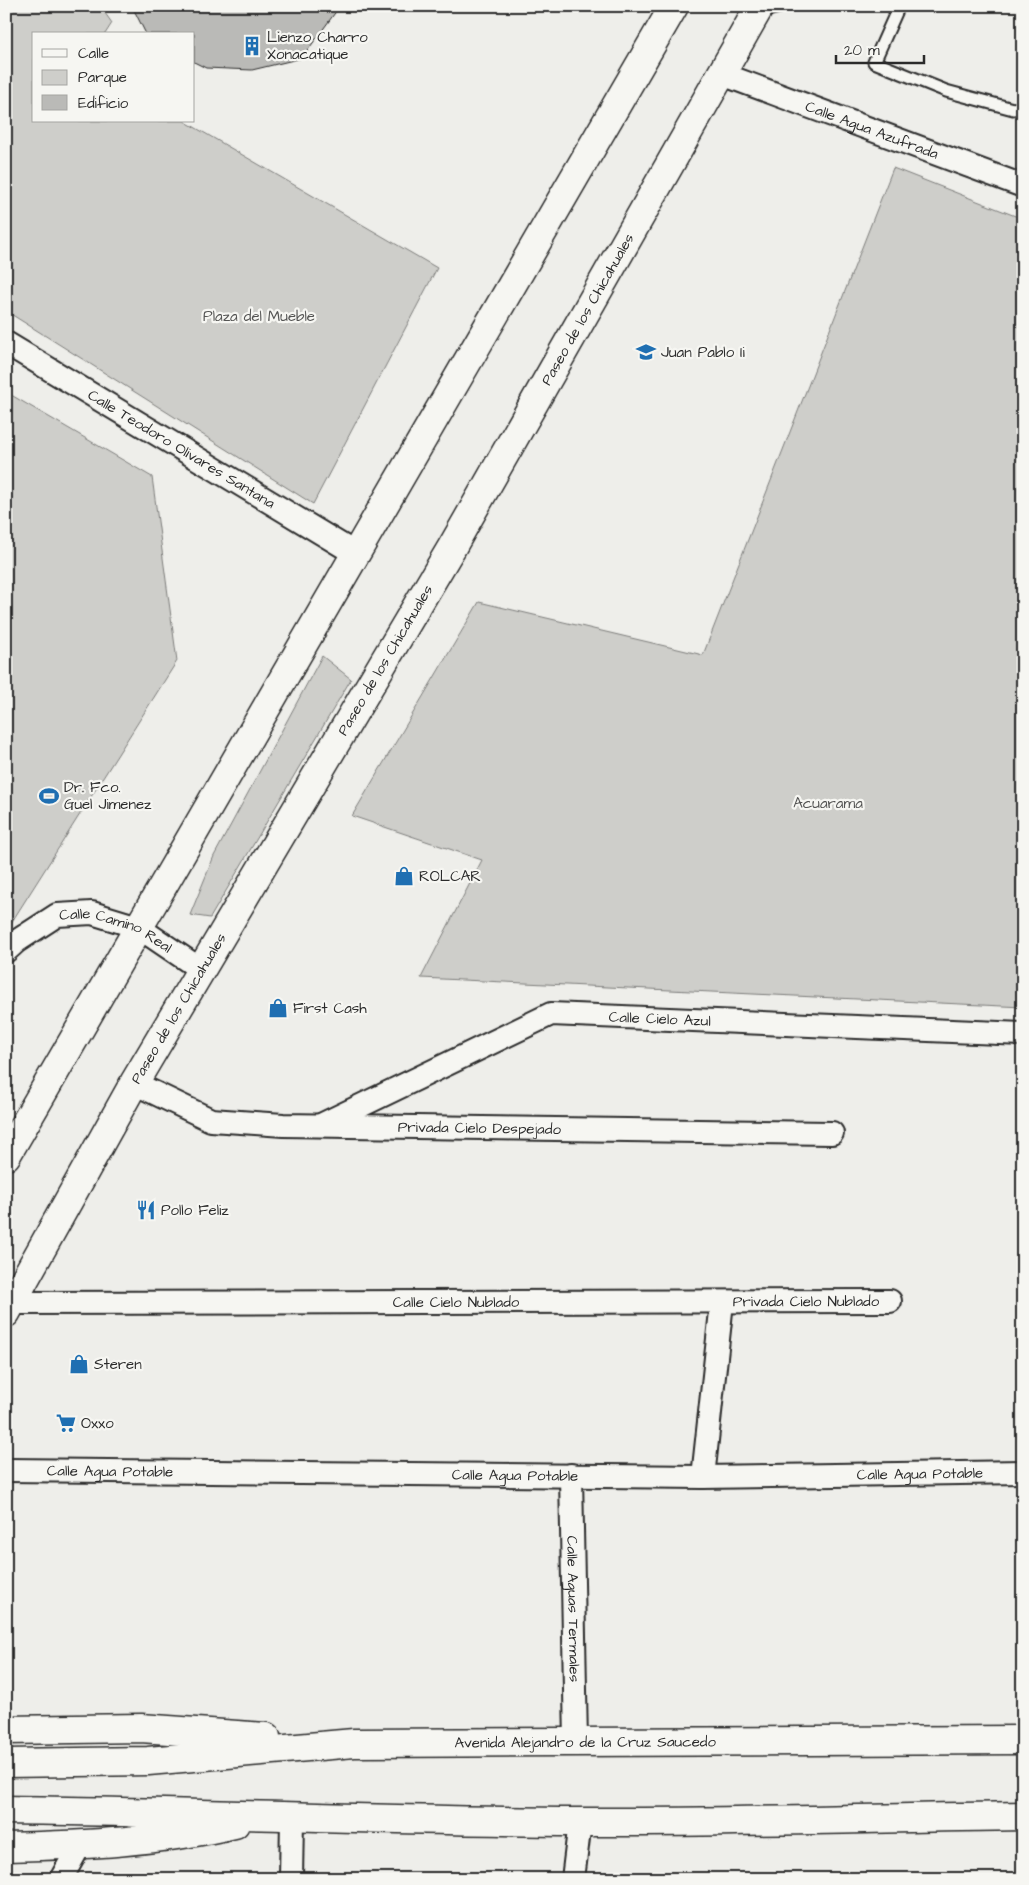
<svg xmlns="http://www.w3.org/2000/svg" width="1029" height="1885" font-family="'Architects Daughter',sans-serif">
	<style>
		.green { fill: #cececa; stroke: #7c7c7a }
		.building { fill: #babab7; stroke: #2b2b2b }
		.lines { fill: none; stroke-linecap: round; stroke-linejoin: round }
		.lane-casing { stroke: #2b2b2b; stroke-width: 15 }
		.street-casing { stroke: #2b2b2b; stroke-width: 26 }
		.secondary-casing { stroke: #2b2b2b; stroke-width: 31 }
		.primary-casing { stroke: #2b2b2b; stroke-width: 31 }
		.lane { stroke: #f6f6f2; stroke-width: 11 }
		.street { stroke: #f6f6f2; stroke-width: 22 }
		.secondary { stroke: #f6f6f2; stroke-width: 28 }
		.primary { stroke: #f6f6f2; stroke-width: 28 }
		.labels { text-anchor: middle; stroke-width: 4.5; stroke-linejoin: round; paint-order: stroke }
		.poi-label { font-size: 15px; fill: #2b2b2b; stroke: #f6f6f2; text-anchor: start }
		.street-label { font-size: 15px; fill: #2b2b2b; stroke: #f6f6f2 }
		.park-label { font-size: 15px; fill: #545453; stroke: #f6f6f2 }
	</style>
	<rect width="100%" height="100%" fill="#eeeeea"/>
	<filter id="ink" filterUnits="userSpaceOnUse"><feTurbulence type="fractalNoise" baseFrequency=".02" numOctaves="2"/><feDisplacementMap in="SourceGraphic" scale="10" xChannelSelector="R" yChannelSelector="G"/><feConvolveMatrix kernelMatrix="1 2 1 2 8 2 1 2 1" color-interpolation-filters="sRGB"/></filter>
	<g filter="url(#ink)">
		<path class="green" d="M 6,6 L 100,6 L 112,23 L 105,34 L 34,34 L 34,121 L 184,121 L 437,268 L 313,504 L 6,311 Z
			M 893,168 L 1023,219 L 1023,1007 L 421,978 L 482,860 L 352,816 L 479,602 L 703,655 Z
			M 6,392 L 152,477 L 177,661 L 6,931 Z
			M 322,656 L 351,679 L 210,918 L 190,915 L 214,856 Z"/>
		<path class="building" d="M 132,6 L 340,6 L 302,58 L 252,70 L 206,68 L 194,62 L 194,34 L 146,34 Z"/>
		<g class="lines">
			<defs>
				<path id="lane" d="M 899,6 L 874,62 L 946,91 L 1013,109 L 1023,107
					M 759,12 L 784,6"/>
				<g id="street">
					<path id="s1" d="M 722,74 L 1023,186"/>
					<path id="s2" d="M 6,343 L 356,554"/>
					<path id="s3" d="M 6,951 L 17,941 L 57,915 L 92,913 L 138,927 L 200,969"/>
					<path id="s4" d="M 134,1083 L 211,1120 L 283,1125 L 832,1133"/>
					<path id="s5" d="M 323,1124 L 551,1014 L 1023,1034"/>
					<path id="s6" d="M 12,1303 L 890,1301"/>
					<path id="s7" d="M 6,1470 L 703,1477 L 1023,1472"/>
					<path id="s8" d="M 571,1475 L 576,1743"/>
					<path d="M 703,1477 L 722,1302"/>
					<path d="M 61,1879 L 80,1845"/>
					<path d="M 291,1879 L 292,1818"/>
					<path d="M 573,1879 L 580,1822"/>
				</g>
				<g id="secondary">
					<path d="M 6,1156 L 674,6"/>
					<path id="s9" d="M 6,1313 L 134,1083 L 452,547 L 760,6"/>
				</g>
				<g id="primary">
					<path d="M 6,1730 L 141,1728 L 266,1737"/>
					<path id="s10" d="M 6,1763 L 148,1761 L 354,1743 L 1023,1740"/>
					<path d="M 6,1810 C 197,1812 387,1821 578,1822 C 726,1823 875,1818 1023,1816"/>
					<path d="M 6,1847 C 83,1845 160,1842 235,1824"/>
				</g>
			</defs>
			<use href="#lane" class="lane-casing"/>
			<use href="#street" class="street-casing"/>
			<use href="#secondary" class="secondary-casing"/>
			<use href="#primary" class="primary-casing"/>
			<use href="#lane" class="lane"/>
			<use href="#street" class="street"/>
			<use href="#secondary" class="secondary"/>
			<use href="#primary" class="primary"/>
		</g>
	</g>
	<defs>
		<symbol id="building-bare" viewBox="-9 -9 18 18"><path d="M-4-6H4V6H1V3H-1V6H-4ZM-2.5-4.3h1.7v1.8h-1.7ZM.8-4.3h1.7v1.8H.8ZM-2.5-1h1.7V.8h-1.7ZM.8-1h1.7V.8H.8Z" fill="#1f6fb2" stroke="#f6f6f2" stroke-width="2.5" paint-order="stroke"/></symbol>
		<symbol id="school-bare" viewBox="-9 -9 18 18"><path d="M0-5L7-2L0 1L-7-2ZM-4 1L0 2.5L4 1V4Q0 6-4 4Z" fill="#1f6fb2" stroke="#f6f6f2" stroke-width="2.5" paint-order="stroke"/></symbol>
		<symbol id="stadium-bare" viewBox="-9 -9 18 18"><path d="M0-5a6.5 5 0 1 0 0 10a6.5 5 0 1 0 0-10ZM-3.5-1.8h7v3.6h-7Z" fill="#1f6fb2" stroke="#f6f6f2" stroke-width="2.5" paint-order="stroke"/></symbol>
		<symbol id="shop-bare" viewBox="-9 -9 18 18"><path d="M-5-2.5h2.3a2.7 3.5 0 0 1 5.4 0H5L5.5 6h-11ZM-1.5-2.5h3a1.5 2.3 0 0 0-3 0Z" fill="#1f6fb2" stroke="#f6f6f2" stroke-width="2.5" paint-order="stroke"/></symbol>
		<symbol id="restaurant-bare" viewBox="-9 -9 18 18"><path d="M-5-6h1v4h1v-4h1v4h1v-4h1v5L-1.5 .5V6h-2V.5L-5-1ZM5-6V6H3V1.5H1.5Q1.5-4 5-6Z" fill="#1f6fb2" stroke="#f6f6f2" stroke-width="2.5" paint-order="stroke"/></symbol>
		<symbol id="supermarket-bare" viewBox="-9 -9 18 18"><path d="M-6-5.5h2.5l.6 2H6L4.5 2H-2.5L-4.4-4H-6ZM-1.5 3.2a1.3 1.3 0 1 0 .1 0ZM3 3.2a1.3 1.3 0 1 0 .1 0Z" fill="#1f6fb2" stroke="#f6f6f2" stroke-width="2.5" paint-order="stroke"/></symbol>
	</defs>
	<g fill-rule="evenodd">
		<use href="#building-bare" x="238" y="32" width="28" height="28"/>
		<use href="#school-bare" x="632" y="338" width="28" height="28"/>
		<use href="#stadium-bare" x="35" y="782" width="28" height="28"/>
		<use href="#shop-bare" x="390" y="862" width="28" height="28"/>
		<use href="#shop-bare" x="264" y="994" width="28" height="28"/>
		<use href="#restaurant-bare" x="132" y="1196" width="28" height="28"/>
		<use href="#shop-bare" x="65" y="1350" width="28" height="28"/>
		<use href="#supermarket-bare" x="52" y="1409" width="28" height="28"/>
	</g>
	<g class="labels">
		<g class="poi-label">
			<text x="267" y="42">Lienzo Charro<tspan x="267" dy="17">Xonacatique</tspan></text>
			<text x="661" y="357">Juan Pablo Ii</text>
			<text x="64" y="792">Dr. Fco.<tspan x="64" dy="17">Guel Jimenez</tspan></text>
			<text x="419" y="881">ROLCAR</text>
			<text x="293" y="1013">First Cash</text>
			<text x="161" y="1215">Pollo Feliz</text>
			<text x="94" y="1369">Steren</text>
			<text x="81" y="1428">Oxxo</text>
		</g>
		<g class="street-label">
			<text dy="5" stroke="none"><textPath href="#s1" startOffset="160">Calle Agua Azufrada</textPath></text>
			<text dy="5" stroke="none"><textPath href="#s9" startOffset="1160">Paseo de los Chicahuales</textPath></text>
			<text dy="5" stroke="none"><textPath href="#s2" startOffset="205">Calle Teodoro Olivares Santana</textPath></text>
			<text dy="5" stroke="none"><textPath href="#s9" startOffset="755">Paseo de los Chicahuales</textPath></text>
			<text dy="5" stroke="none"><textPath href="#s3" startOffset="125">Calle Camino Real</textPath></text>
			<text dy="5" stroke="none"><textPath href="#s9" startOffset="350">Paseo de los Chicahuales</textPath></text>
			<text dy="5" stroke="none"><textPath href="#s5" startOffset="362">Calle Cielo Azul</textPath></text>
			<text dy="5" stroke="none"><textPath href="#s4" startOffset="354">Privada Cielo Despejado</textPath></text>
			<text dy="5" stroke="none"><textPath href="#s6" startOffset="794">Privada Cielo Nublado</textPath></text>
			<text dy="5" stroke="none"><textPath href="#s6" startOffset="444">Calle Cielo Nublado</textPath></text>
			<text dy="5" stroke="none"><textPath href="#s7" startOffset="104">Calle Agua Potable</textPath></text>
			<text dy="5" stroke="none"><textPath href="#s7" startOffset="914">Calle Agua Potable</textPath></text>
			<text dy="5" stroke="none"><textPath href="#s7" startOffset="509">Calle Agua Potable</textPath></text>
			<text dy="5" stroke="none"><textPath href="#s8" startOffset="134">Calle Aguas Termales</textPath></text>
			<text dy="5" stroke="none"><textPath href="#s10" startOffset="580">Avenida Alejandro de la Cruz Saucedo</textPath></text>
		</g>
		<g class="park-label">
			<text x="259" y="321">Plaza del Mueble</text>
			<text x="828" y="808">Acuarama</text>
		</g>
	</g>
	<rect width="1029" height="1885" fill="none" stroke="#f6f6f2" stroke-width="25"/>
	<rect x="12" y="12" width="1004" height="1860" fill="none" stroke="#2b2b2b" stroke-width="2" filter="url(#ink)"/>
	<rect x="32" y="32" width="162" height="90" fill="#f6f6f2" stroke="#a5a5a2"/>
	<rect x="42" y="49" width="25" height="8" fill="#f6f6f2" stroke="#a5a5a2"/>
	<text x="78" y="58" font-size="15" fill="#2b2b2b">Calle</text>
	<rect x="42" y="70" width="25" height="15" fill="#cececa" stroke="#a5a5a2"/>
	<text x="78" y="82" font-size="15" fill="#2b2b2b">Parque</text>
	<rect x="42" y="95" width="25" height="15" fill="#babab7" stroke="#a5a5a2"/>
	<text x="78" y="108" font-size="15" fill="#2b2b2b">Edificio</text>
	<path d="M836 55v8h88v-8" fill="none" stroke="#2b2b2b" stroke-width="2.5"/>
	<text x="844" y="55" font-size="15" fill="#2b2b2b" stroke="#f6f6f2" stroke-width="4" paint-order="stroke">20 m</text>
</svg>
